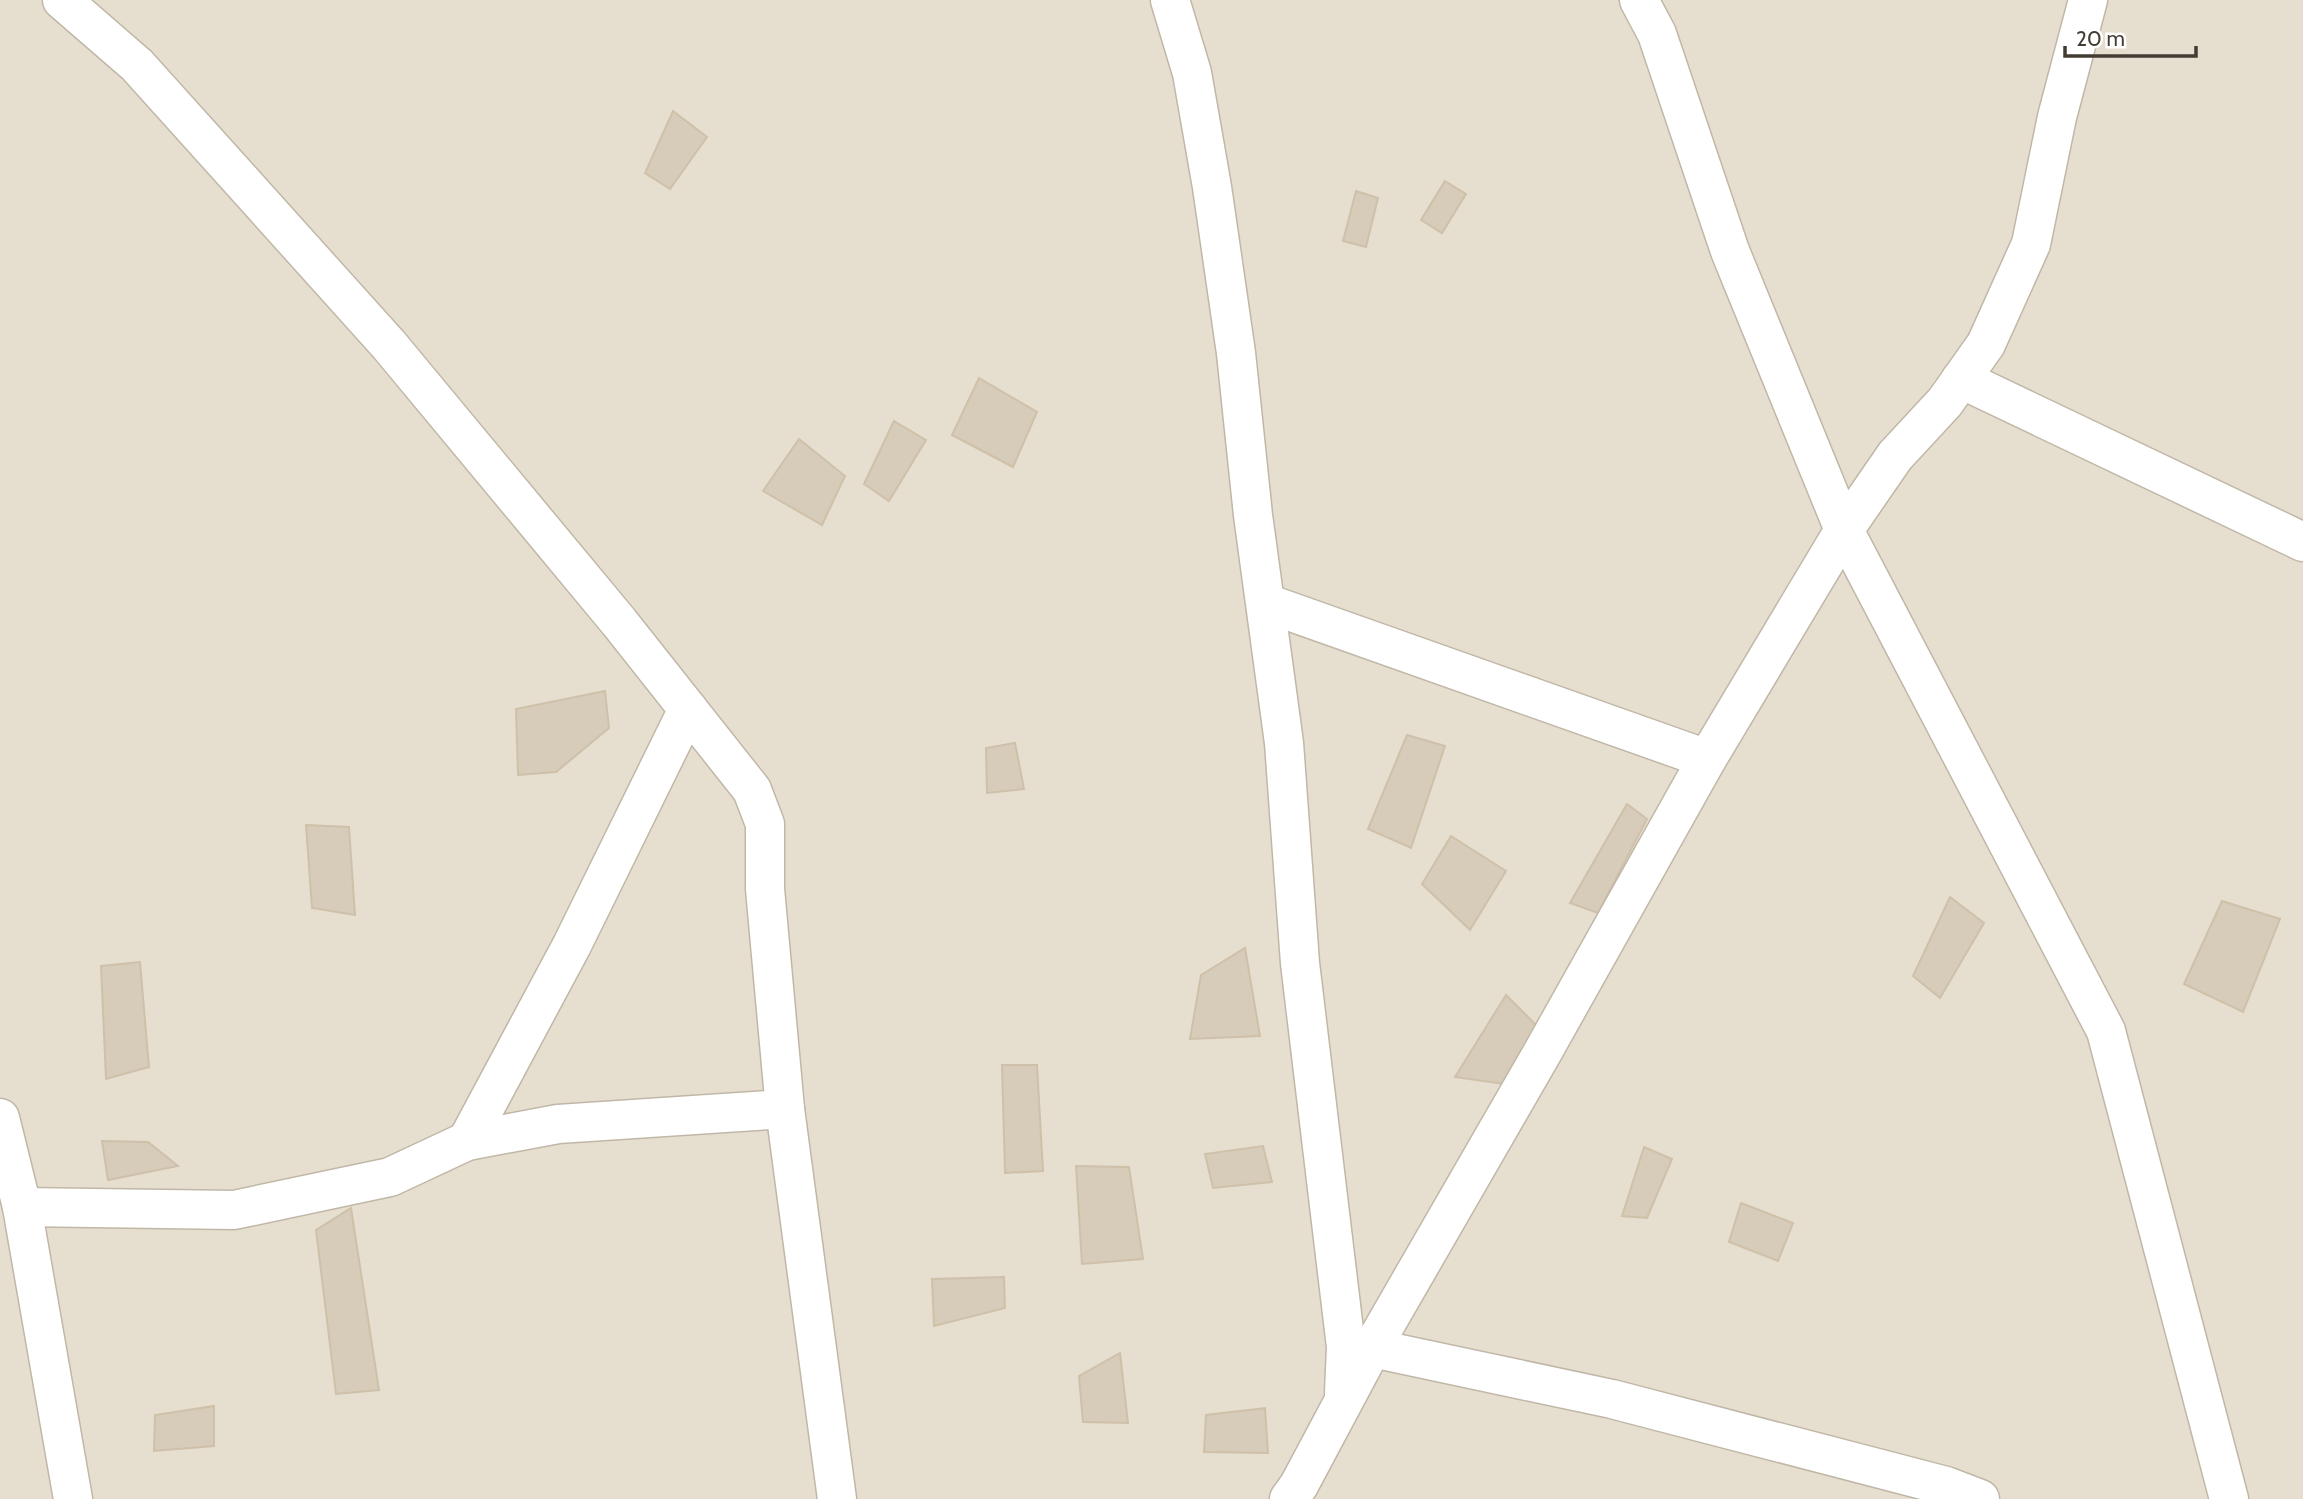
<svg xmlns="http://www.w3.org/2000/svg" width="2303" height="1499" font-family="Cabin,sans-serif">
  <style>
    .residential { fill: #e6dfcf }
    .building { fill: #d7cbb9; stroke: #cfc0a9; stroke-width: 2 }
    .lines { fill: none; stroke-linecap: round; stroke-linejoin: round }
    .minor-casing { stroke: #c0b7a7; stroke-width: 41 }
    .minor { stroke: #fff; stroke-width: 38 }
  </style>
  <rect width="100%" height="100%" fill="#f2ede1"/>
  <rect class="residential" x="0" y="0" width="2303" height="1499"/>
  <g class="building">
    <path d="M673,111L707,137L670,189L645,173Z"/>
    <path d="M1445,181L1466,194L1442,233L1421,220Z"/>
    <path d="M1356,191L1378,198L1366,247L1343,241Z"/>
    <path d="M979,378L1037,412L1013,467L952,435Z"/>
    <path d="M894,421L926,440L889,501L864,484Z"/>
    <path d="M799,439L845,476L822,525L763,491Z"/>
    <path d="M605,691L609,728L556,772L518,775L516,709Z"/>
    <path d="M1407,735L1445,746L1411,848L1368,829Z"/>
    <path d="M1015,743L1024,789L987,793L986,748Z"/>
    <path d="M1627,804L1647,819L1598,913L1570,903Z"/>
    <path d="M306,825L349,827L355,915L312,908Z"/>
    <path d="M1451,836L1506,871L1470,930L1422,884Z"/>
    <path d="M1950,897L1984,923L1940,998L1913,976Z"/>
    <path d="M2222,901L2280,919L2243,1012L2184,984Z"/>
    <path d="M1245,948L1260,1036L1190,1039L1201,975Z"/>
    <path d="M140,962L149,1067L106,1079L101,966Z"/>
    <path d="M1506,995L1550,1039L1504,1084L1455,1077Z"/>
    <path d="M1002,1065H1037L1043,1171L1005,1173Z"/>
    <path d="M102,1141L148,1142L178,1166L108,1180Z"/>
    <path d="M1263,1146L1272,1182L1213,1188L1205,1154Z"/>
    <path d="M1644,1147L1672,1159L1647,1218L1622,1216Z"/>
    <path d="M1076,1166L1129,1167L1143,1259L1082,1264Z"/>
    <path d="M1741,1203L1793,1223L1778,1261L1729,1242Z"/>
    <path d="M351,1208L379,1390L336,1394L316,1230Z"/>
    <path d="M1004,1277L1005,1308L934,1326L932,1279Z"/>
    <path d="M1120,1353L1128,1423L1083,1422L1079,1376Z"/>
    <path d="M214,1406V1446L154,1451L155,1415Z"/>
    <path d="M1265,1408L1268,1453L1204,1452L1206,1415Z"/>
  </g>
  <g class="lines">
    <g class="minor-casing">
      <g id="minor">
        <path d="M62,0L137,65L389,345L619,622L752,790L765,824V889L785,1109L837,1499"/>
        <path d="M1170,0L1192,73L1212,187L1236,353L1253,515L1284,743L1300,963L1346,1347L1344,1392"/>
        <path d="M1639,0L1657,34L1730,251L1844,530L2106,1031L2229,1499"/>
        <path d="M1961,379L2303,542"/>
        <path d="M1266,603L1707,759"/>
        <path d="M0,1118L22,1207L73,1499"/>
        <path d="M467,1141L572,945L688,709"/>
        <path d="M22,1207L234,1210L390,1177L467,1141L558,1124L785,1109"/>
        <path d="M1372,1348L1612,1399L1946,1486L1980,1499"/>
        <path d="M1289,1499L1299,1485L1372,1348L1541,1055L1707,759L1844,530L1895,456L1945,402L1986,344L2031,244L2057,117L2088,0"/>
      </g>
    </g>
    <use href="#minor" class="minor"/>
  </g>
  <path d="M2065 46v10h131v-10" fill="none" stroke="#433c32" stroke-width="3.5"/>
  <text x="2076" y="46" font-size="21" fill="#433c32" stroke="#ffffff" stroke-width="5" paint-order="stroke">20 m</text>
</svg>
